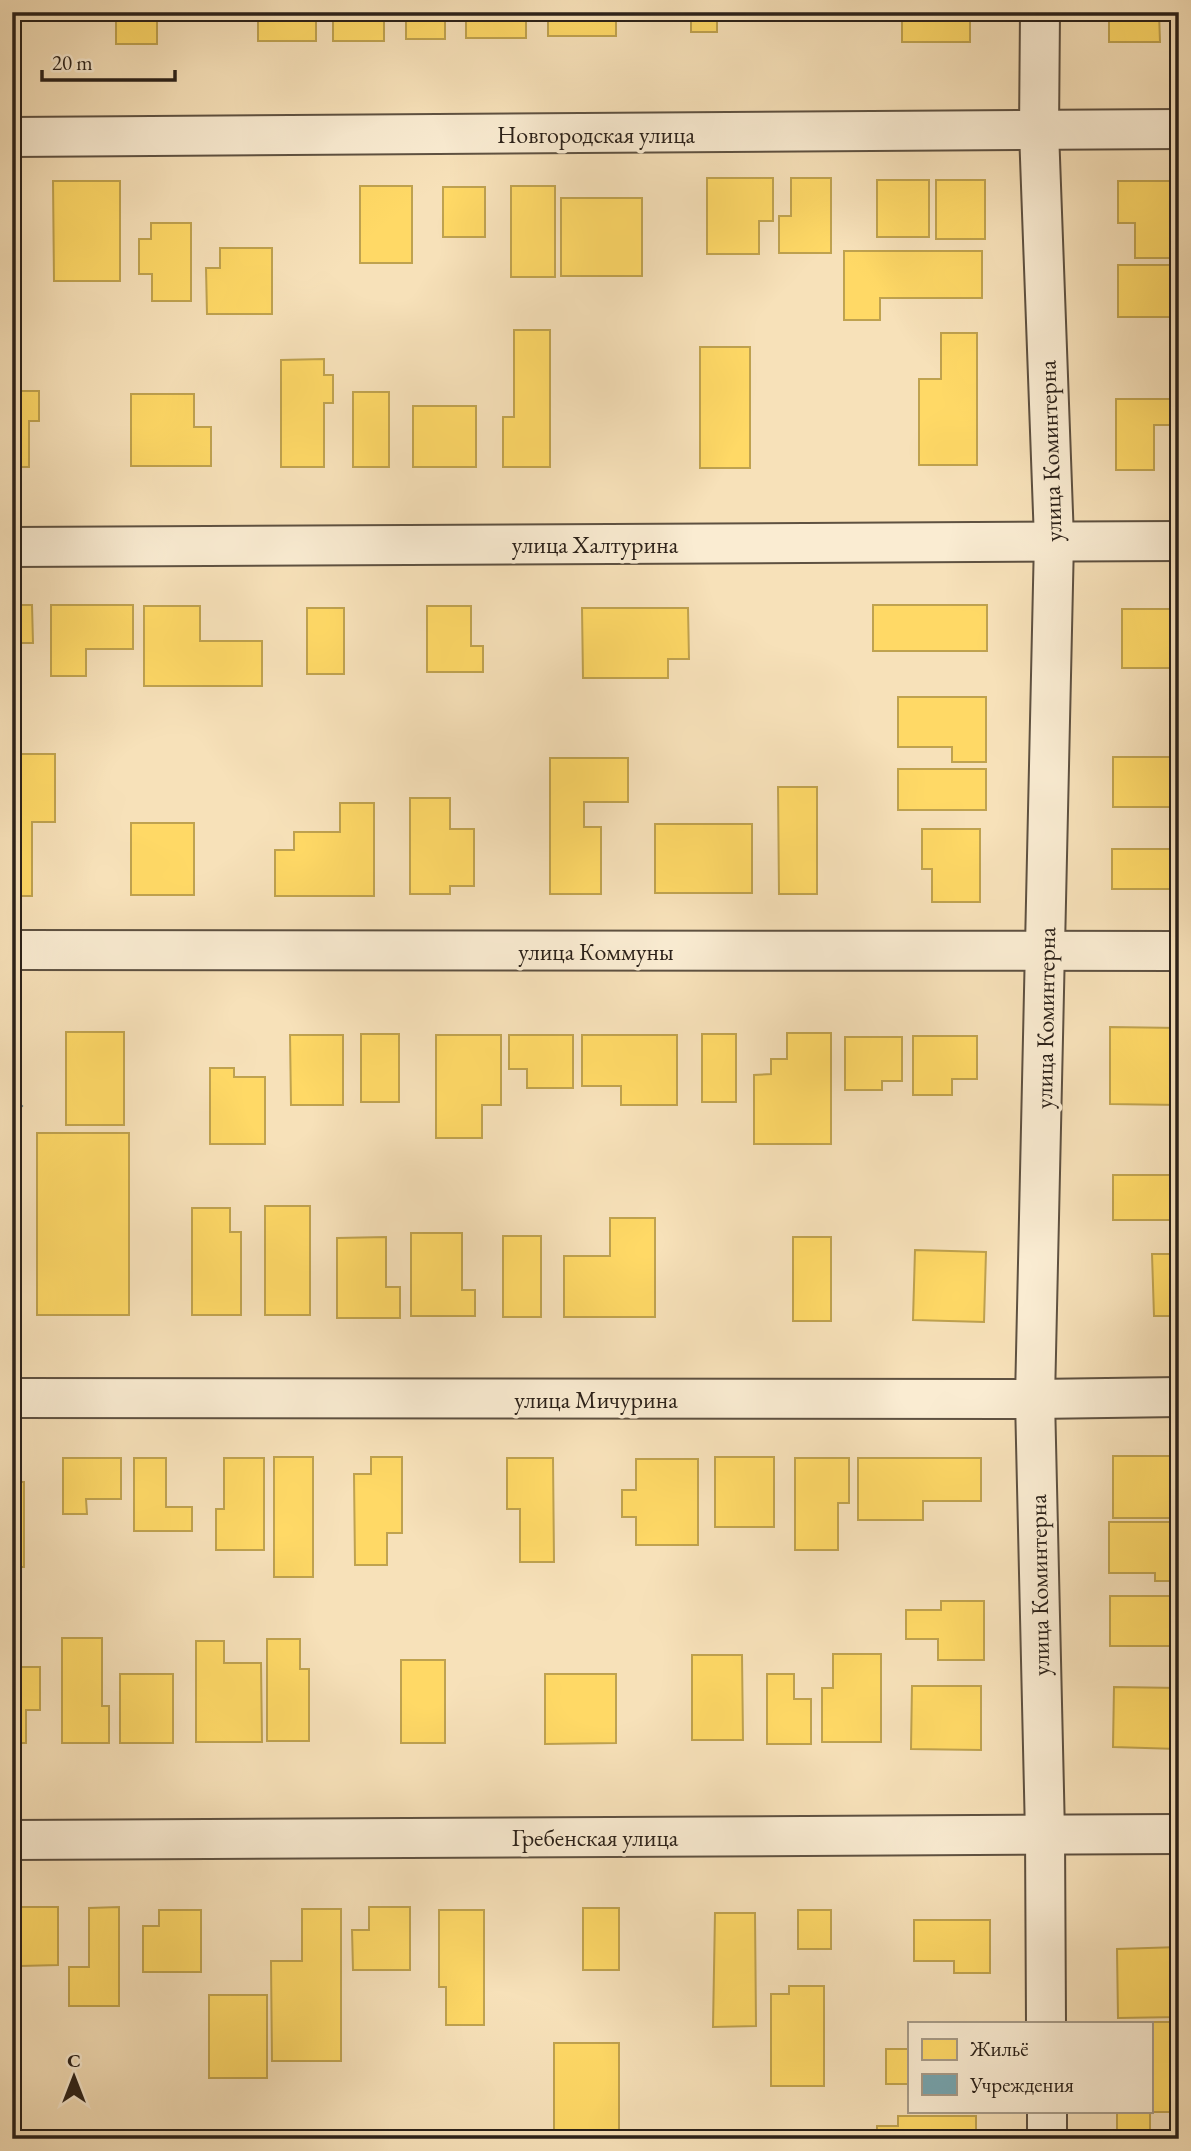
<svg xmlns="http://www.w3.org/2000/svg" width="1191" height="2151" font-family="'EB Garamond',serif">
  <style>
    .homes { fill: #ffd966; stroke: #bfa24f; stroke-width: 2 }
    .public { fill: #76a5af; stroke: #607d82; stroke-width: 2 }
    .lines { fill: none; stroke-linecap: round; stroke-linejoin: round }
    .minor-casing { stroke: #5e5141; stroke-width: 42 }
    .minor { stroke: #faecd2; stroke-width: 38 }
    .labels { text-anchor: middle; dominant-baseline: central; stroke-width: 7; stroke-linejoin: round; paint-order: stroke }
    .street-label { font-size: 24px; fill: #2b2119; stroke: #faecd2 }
  </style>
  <rect width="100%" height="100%" fill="#f7e1b9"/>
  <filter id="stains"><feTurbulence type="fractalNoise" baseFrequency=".00286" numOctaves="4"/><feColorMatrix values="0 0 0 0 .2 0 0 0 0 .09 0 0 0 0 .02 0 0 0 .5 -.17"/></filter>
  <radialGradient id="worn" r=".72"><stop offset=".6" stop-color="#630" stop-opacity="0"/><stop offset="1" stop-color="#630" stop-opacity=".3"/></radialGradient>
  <g class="homes">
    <rect x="12" y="12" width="7" height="32"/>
    <rect x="116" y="12" width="41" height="32"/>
    <rect x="258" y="12" width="58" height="29"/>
    <rect x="333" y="12" width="51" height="29"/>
    <rect x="406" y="12" width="39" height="27"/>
    <rect x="466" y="12" width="60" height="26"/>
    <rect x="548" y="12" width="68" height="24"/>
    <rect x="691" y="12" width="26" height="20"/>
    <rect x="902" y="12" width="68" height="30"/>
    <path d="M1109,12H1159L1160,42H1109Z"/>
    <path d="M707,178H773V221H759V254H707Z"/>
    <path d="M791,178H831V253H779V216H791Z"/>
    <rect x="877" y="180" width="52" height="57"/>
    <rect x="936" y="180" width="49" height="59"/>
    <path d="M53,181H120V281H54Z"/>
    <path d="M1118,181H1171V258H1135V223H1118Z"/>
    <rect x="360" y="186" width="52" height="77"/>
    <rect x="511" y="186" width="44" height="91"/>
    <rect x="443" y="187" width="42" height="50"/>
    <rect x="561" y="198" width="81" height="78"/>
    <path d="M151,223H191V301H152V274H139V239H151Z"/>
    <path d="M220,248H272V314H207L206,268H220Z"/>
    <path d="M844,251H982V298H880V320H844Z"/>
    <rect x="1118" y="265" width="61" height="52"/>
    <path d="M514,330H550V467H503V417H514Z"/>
    <path d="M941,333H977V465H919V379H941Z"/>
    <rect x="700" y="347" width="50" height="121"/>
    <path d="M324,359V375H333V403H324V467H281V360Z"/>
    <path d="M12,391H39V421H29V467H12Z"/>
    <rect x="353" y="392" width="36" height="75"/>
    <path d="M131,394H194V427H211V466H131Z"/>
    <path d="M1116,399H1171V425H1154V470H1116Z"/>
    <rect x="413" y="406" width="63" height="61"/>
    <path d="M12,605H32L33,643H12Z"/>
    <path d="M51,605H133V649H86V676H51Z"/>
    <rect x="873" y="605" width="114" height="46"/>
    <path d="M144,606H200V641H262V686H144Z"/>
    <path d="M427,606H471V646H483V672H427Z"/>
    <rect x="307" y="608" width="37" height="66"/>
    <path d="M582,608H688L689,659H668V678H583Z"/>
    <rect x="1122" y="609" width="57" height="59"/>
    <path d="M898,697H986V762H952V747H898Z"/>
    <path d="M12,754H55V822H32V896H12Z"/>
    <rect x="1113" y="757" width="66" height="50"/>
    <path d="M550,758H628V802H584V827H601V894H550Z"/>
    <rect x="898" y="769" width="88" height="41"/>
    <path d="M778,787H817V894H779Z"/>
    <path d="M410,798H450V829H474V886H450V894H410Z"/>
    <path d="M340,803H374V896H275V850H294V832H340Z"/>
    <rect x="131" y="823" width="63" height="72"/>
    <rect x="655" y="824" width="97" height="69"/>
    <path d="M922,829H980V902H932V869H922Z"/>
    <rect x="1112" y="849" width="67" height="40"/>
    <path d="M1110,1027L1179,1028V1105L1110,1104Z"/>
    <rect x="66" y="1032" width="58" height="93"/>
    <path d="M787,1033H831V1144H754V1075L771,1074V1059H787Z"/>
    <rect x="361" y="1034" width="38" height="68"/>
    <rect x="702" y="1034" width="34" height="68"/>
    <path d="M290,1035H343V1105H291Z"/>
    <path d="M436,1035H501V1105H482V1138H436Z"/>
    <path d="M509,1035H573V1088H527V1069H509Z"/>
    <path d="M582,1035H677V1105H621V1086H582Z"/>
    <path d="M913,1036H977V1079H952V1095H913Z"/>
    <path d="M845,1037H902V1081H882V1090H845Z"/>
    <path d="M210,1068H234V1077H265V1144H210Z"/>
    <rect x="37" y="1133" width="92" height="182"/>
    <rect x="1113" y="1175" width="66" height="45"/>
    <rect x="265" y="1206" width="45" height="109"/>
    <path d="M192,1208H230V1232H241V1315H192Z"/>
    <path d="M610,1218H655V1317H564V1256H610Z"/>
    <path d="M411,1233H462V1290H475V1316H411Z"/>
    <rect x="503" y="1236" width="38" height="81"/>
    <path d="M386,1237V1287H400V1318H337V1238Z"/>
    <rect x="793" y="1237" width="38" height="84"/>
    <path d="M915,1250L986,1252L984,1322L913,1320Z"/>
    <path d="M1152,1254H1179V1316H1154Z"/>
    <rect x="1113" y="1456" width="66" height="62"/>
    <rect x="274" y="1457" width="39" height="120"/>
    <path d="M371,1457H402V1533H387V1565H355L354,1474H371Z"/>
    <rect x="715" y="1457" width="59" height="70"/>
    <path d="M63,1458H121V1499H86L87,1514H63Z"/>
    <path d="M134,1458H166V1507H192V1531H134Z"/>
    <path d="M224,1458H264V1550H216V1509H224Z"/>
    <path d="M507,1458H553L554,1562H520V1509H507Z"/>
    <path d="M795,1458H849V1503H838V1550H795Z"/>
    <path d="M858,1458H981V1501H923V1520H858Z"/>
    <path d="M636,1459H698V1545H636V1517H622V1490H636Z"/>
    <rect x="12" y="1482" width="12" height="85"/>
    <path d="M1109,1522H1179V1581H1155V1573H1109Z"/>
    <rect x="1110" y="1596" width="69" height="50"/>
    <path d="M941,1601H984V1660H938V1639H906V1610H941Z"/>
    <path d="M62,1638H102V1706H109V1743H62Z"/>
    <path d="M267,1639H300V1669H309V1741H267Z"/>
    <path d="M196,1641H224V1663H261L262,1742H196Z"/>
    <path d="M833,1654H881V1742H822V1688H833Z"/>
    <path d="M692,1655H742L743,1740H692Z"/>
    <rect x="401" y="1660" width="44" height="83"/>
    <path d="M12,1667H40V1710H26V1743H12Z"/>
    <rect x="120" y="1674" width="53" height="69"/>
    <path d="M545,1674H616V1743L545,1744Z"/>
    <path d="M767,1674H794V1699H811V1744H767Z"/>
    <path d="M912,1686H981V1750L911,1749Z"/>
    <path d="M1114,1687L1179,1688L1178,1749L1113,1747Z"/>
    <path d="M20,1907H58V1965L21,1966Z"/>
    <path d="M119,1907V2006H69V1967H89V1908Z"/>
    <path d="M369,1907H410V1970H353L352,1930H369Z"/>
    <rect x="583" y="1908" width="36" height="62"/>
    <path d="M302,1909H341V2061H272L271,1961H302Z"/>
    <path d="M159,1910H201V1972H143V1926H159Z"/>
    <path d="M439,1910H484V2025H446V1987H439Z"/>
    <rect x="798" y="1910" width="33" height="39"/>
    <path d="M715,1913H755L756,2026L713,2027Z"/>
    <path d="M914,1920H990V1973H954V1961H914Z"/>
    <path d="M1179,1947V2017L1118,2018L1117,1949Z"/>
    <path d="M789,1986H824V2086H771V1994H789Z"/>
    <rect x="209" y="1995" width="58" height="83"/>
    <path d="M1117,2022H1179V2112H1150V2139H1117V2111H1151V2023Z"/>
    <path d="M554,2043H619V2139H583V2134H554Z"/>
    <rect x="886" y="2049" width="23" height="35"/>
    <path d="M898,2116H976V2139H877V2126H898Z"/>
  </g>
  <path class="public" d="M12,1097L22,1106L12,1116Z"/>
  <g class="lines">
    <g class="minor-casing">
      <g id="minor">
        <path d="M1040,12L1039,131L1054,540L1035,1399L1045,1834L1046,2023"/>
        <path d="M12,137L1179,129"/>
        <path d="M12,547L1179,541"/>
        <path d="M12,950L1179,951"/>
        <path d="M12,1398L1035,1399L1179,1397"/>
        <path d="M12,1840L1179,1834"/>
        <path d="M1047,2111V2139"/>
      </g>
    </g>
    <use href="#minor" class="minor"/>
  </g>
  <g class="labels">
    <g class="street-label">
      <text x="596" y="134">Новгородская улица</text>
      <text transform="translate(1050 451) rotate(-92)">улица Коминтерна</text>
      <text x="595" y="544">улица Халтурина</text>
      <text x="596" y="951">улица Коммуны</text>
      <text transform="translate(1045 1018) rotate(-89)">улица Коминтерна</text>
      <text x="596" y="1399">улица Мичурина</text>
      <text transform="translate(1039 1585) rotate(-91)">улица Коминтерна</text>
      <text x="595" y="1837">Гребенская улица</text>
    </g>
  </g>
  <rect width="1191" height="2151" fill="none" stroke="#f7e1b9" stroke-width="42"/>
  <rect x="14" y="14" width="1163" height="2123" fill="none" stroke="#2b2119" stroke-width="3.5"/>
  <rect x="21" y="21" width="1149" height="2109" fill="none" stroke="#2b2119" stroke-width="2"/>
  <rect x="908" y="2022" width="245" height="91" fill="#faecd2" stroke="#a79b88" stroke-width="2"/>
  <rect x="922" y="2039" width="35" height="21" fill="#ffd966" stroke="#a79b88" stroke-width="2"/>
  <text x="970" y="2056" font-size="21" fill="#2b2119">Жильё</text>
  <rect x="922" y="2074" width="35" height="21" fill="#76a5af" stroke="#a79b88" stroke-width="2"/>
  <text x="970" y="2092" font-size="21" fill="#2b2119">Учреждения</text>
  <g transform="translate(74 2077)" stroke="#faecd2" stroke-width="5" paint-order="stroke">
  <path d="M0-5L12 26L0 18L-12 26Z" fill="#2b2119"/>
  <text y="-10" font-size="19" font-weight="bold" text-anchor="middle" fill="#2b2119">С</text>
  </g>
  <path d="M42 70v10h133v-10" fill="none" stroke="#2b2119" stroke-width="3.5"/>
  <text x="52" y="70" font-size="21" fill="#2b2119" stroke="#faecd2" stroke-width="5" paint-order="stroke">20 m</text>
  <rect width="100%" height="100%" filter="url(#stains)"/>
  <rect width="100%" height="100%" fill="url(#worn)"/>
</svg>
